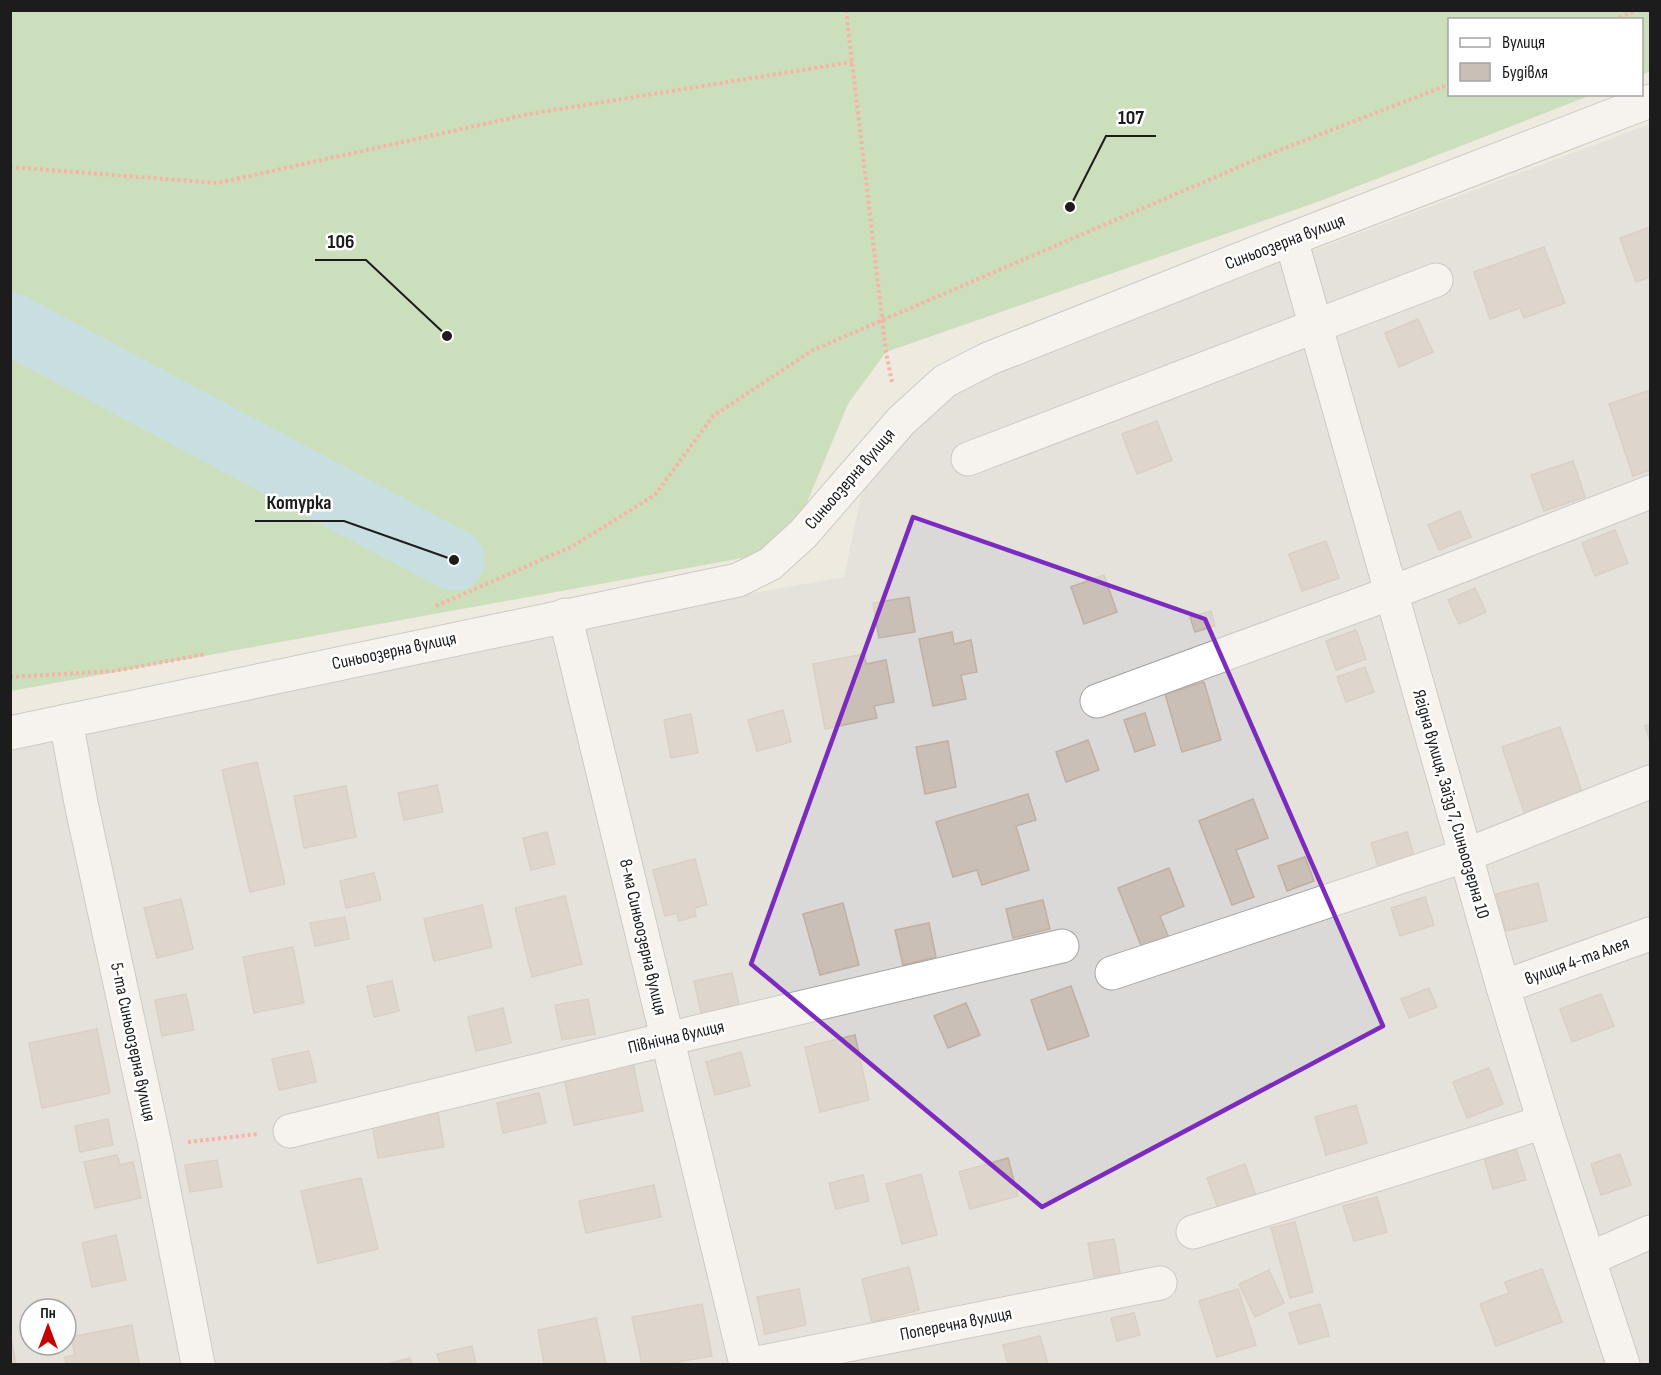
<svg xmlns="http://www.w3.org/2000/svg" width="1661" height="1375" font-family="'Sofia Sans Condensed',sans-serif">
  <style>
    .residential { fill: #dad9d8; fill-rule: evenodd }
    .forest { fill: #a3d291 }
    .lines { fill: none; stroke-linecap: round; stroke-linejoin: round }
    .river { stroke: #9cd1e1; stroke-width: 62 }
    .building { fill: #cabfb6; stroke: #c1afa1; stroke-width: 1.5 }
    .minor-casing { stroke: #a3a3a3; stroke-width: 35 }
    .path { stroke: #ff7260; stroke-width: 4; stroke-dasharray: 3 3; stroke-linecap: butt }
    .minor { stroke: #fff; stroke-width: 33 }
    .marked { fill: none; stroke: #7b2cbf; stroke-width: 4.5; stroke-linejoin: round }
    .labels { text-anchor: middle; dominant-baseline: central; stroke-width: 5; stroke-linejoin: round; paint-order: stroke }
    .street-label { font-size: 18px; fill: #1c1c1c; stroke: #fff }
    .leader { fill: none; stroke: #1c1c1c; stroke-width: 2 }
    .callout-dot { fill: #1c1c1c; stroke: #fff; stroke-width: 2 }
    .callout-label { font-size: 20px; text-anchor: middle; font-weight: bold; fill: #1c1c1c; stroke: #fff; stroke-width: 5; stroke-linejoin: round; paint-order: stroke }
  </style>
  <rect width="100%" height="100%" fill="#eeeae0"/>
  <path class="residential" d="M1650,124V1364H11V724L844,577L869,458L952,386ZM30,1309H66V1345H30Z"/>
  <path class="forest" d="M11,11H1650V71L1642,75V20H1450V94L1591,95L1320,201L886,352L848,404L788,548L732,560L11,691Z"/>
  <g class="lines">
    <path class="river" d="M10,323L454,560"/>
  </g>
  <g class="building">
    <path d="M1650,227V277L1636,282L1620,238Z"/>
    <path d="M1544,247L1565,303L1524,318L1520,308L1490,319L1474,272Z"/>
    <path d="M1418,319L1433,352L1399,367L1385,333Z"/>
    <path d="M1650,390V470L1633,476L1609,404Z"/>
    <path d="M1157,421L1172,460L1137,474L1122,434Z"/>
    <path d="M1573,461L1585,497L1544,511L1531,475Z"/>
    <path d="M1460,511L1471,537L1439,550L1428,525Z"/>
    <path d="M1615,530L1628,563L1595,576L1582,543Z"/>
    <path d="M1326,541L1339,578L1302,591L1289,554Z"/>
    <path d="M1104,575L1117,612L1084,624L1071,587Z"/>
    <path d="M1475,588L1486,612L1459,624L1448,600Z"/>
    <path d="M909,597L915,632L879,638L873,603Z"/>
    <path d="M1211,611L1215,626L1195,632L1190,617Z"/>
    <path d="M1356,630L1366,659L1336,670L1326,641Z"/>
    <path d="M952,632L954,644L971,640L977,672L961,675L966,699L933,706L919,639Z"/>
    <path d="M864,654L866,664L886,660L894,702L874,706L877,718L825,729L813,664Z"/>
    <path d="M1365,667L1374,692L1346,702L1337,677Z"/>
    <path d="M1204,682L1221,740L1182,752L1165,694Z"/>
    <path d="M783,710L791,742L757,751L748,720Z"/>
    <path d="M1145,713L1155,745L1135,752L1124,720Z"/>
    <path d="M691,714L698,753L671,758L664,720Z"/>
    <path d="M1650,724V741L1645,726Z"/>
    <path d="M1560,727L1582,792L1524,812L1502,747Z"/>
    <path d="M1088,740L1099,770L1066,782L1056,752Z"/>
    <path d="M948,741L956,787L925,794L916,747Z"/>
    <path d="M257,762L285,884L250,892L222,770Z"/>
    <path d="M437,785L443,812L404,820L398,793Z"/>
    <path d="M346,786L356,837L304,848L294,796Z"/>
    <path d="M1028,794L1036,820L1016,826L1029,870L982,885L977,870L953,877L936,822Z"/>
    <path d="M1253,799L1268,838L1236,850L1254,897L1232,905L1199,821Z"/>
    <path d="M547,832L555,864L531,870L523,838Z"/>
    <path d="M1407,832L1415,859L1379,870L1371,843Z"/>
    <path d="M1305,857L1314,881L1287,891L1278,866Z"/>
    <path d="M695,859L707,905L694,908L696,916L679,921L677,913L665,916L653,870Z"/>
    <path d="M1169,868L1184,906L1160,916L1169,938L1142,948L1118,888Z"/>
    <path d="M374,873L381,900L346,908L340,881Z"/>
    <path d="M1538,883L1547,921L1506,931L1496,894Z"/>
    <path d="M565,896L582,964L532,977L515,908Z"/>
    <path d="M1425,897L1434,925L1400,936L1391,908Z"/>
    <path d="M181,899L193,949L157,958L144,908Z"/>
    <path d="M1043,900L1050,929L1013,938L1006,909Z"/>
    <path d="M843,903L859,965L820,975L803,914Z"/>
    <path d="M482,905L492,947L434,961L424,919Z"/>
    <path d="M345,917L349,939L315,946L310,923Z"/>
    <path d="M929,923L936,957L903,965L895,930Z"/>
    <path d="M293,947L304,1003L254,1013L243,957Z"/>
    <path d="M732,973L739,1005L701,1013L694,981Z"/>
    <path d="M392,981L399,1011L374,1017L367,986Z"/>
    <path d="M1071,986L1089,1036L1048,1050L1031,1000Z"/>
    <path d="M1429,988L1437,1007L1409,1018L1401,999Z"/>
    <path d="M186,994L194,1030L162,1036L155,1000Z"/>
    <path d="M1601,994L1614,1026L1572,1042L1560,1009Z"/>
    <path d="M588,999L595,1034L562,1040L555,1005Z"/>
    <path d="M966,1003L980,1035L948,1048L934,1016Z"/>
    <path d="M503,1008L511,1043L476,1051L468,1017Z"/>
    <path d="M97,1029L110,1093L42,1108L29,1043Z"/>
    <path d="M855,1035L869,1100L820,1112L805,1047Z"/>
    <path d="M309,1051L316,1082L279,1090L272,1059Z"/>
    <path d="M741,1052L750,1086L715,1095L706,1062Z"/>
    <path d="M633,1064L643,1111L574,1125L564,1078Z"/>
    <path d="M1489,1068L1503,1104L1467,1118L1453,1082Z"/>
    <path d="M539,1093L546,1123L503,1133L497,1103Z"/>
    <path d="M1356,1105L1367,1143L1326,1155L1315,1117Z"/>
    <path d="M437,1108L444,1147L378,1158L371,1119Z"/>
    <path d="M108,1119L113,1145L80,1152L75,1126Z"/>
    <path d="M1516,1149L1526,1180L1493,1189L1484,1158Z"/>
    <path d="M1620,1154L1631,1185L1601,1195L1591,1164Z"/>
    <path d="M117,1155L120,1165L133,1162L141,1198L95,1208L84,1162Z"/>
    <path d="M1008,1158L1018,1196L970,1209L959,1172Z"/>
    <path d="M217,1160L222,1187L190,1192L185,1165Z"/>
    <path d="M1245,1164L1257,1199L1220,1213L1207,1178Z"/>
    <path d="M921,1174L937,1235L902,1244L886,1184Z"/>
    <path d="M863,1175L869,1201L836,1209L829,1183Z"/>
    <path d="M361,1178L378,1249L318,1263L301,1191Z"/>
    <path d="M654,1185L661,1217L586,1233L579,1201Z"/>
    <path d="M1377,1197L1387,1232L1354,1241L1343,1206Z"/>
    <path d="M1295,1222L1313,1292L1290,1298L1271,1228Z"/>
    <path d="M116,1235L126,1280L92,1287L82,1243Z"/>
    <path d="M1114,1239L1120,1273L1094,1277L1088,1243Z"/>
    <path d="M909,1267L919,1310L872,1322L862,1279Z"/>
    <path d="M1542,1269L1562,1322L1496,1346L1480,1304L1509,1293L1505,1282Z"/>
    <path d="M1269,1270L1284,1303L1255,1317L1239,1284Z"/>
    <path d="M799,1289L806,1325L765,1334L757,1297Z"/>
    <path d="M1238,1289L1256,1345L1217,1357L1199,1301Z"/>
    <path d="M702,1304L712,1356L666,1364H642L632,1317Z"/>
    <path d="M1320,1304L1329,1336L1299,1344L1289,1313Z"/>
    <path d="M1134,1313L1140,1335L1117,1341L1111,1318Z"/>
    <path d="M596,1318L606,1364H544L538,1330Z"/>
    <path d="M132,1325L139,1364H66L65,1357L75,1355L71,1337Z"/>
    <path d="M10,1333L16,1364H10Z"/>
    <path d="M1040,1336L1048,1364H1008L1003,1345Z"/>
    <path d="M472,1346L476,1364H440L437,1354Z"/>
    <path d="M410,1358L412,1364H387Z"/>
  </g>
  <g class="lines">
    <g class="minor-casing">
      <g id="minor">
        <path d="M1291,239L1503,987L1544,1122L1623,1364"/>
        <path d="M968,459L1436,280"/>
        <path d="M565,615L746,1364"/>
        <path d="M1097,701L1391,593L1650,492"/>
        <path d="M66,721L81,803L155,1145L198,1364"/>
        <path d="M10,733L738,580L770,564L803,534L901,421L945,381L988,359L1291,239L1650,101"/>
        <path d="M1112,973L1466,855L1650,782"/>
        <path d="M1503,987L1650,934"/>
        <path d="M290,1131L667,1039L1062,946"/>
        <path d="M1193,1232L1544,1122"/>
        <path d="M1589,1259L1650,1232"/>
        <path d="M752,1364L1160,1283"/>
      </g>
    </g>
    <g class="path">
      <path d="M846,10L886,352L892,382"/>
      <path d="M1614,20L1637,10"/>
      <path d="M10,167L218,183L529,114L852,62"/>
      <path d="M436,606L573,546L655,495L713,416L813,350L1262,157L1450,84"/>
      <path d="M10,677L114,671L206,654"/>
      <path d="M188,1142L258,1134"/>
    </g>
    <use href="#minor" class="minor"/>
  </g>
  <path d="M0 0H1661V1375H0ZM913,517L1205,619L1383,1026L1042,1207L751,964Z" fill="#eeeae0" fill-opacity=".55" fill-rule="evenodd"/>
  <path class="marked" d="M913,517L1205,619L1383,1026L1042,1207L751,964Z"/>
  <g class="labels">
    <g class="street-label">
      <text transform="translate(1285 242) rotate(-21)">Синьоозерна вулиця</text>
      <text transform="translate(850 479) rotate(-49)">Синьоозерна вулиця</text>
      <text transform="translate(394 651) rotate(-12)">Синьоозерна вулиця</text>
      <text transform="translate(1451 804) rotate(74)">Ягідна вулиця, Заїзд 7, Синьоозерна 10</text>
      <text transform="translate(643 937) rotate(77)">8-ма Синьоозерна вулиця</text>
      <text transform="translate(1577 961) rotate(-20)">вулиця 4-та Алея</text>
      <text transform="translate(676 1037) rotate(-13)">Північна вулиця</text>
      <text transform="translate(133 1042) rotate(78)">5-та Синьоозерна вулиця</text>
      <text transform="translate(956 1324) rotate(-11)">Поперечна вулиця</text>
    </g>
  </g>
  <path class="leader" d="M1070 207L1106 136H1156M447 336L366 260H315M454 560L344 521H255"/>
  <g class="callout-dot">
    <circle cx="1070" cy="207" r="6"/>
    <circle cx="447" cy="336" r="6"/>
    <circle cx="454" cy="560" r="6"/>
  </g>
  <g class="callout-label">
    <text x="1131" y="124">107</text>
    <text x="341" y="248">106</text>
    <text x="299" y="509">Котурка</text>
  </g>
  <rect width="1661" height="1375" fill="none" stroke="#1c1c1c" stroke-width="24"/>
  <rect x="1448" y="18" width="195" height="78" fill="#ffffff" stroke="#a4a4a4" stroke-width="1.5"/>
  <rect x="1460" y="38" width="30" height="9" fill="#ffffff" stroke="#a4a4a4" stroke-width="1.5"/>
  <text x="1502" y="48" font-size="18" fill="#1c1c1c">Вулиця</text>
  <rect x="1460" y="63" width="30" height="18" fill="#cabfb6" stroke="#a4a4a4" stroke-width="1.5"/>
  <text x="1502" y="78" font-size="18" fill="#1c1c1c">Будівля</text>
  <g transform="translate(48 1327)"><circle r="28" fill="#ffffff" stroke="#a4a4a4" stroke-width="1.5"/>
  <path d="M0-4.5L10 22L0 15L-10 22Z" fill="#c70100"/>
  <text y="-9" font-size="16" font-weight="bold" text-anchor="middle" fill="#1c1c1c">Пн</text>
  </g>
</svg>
